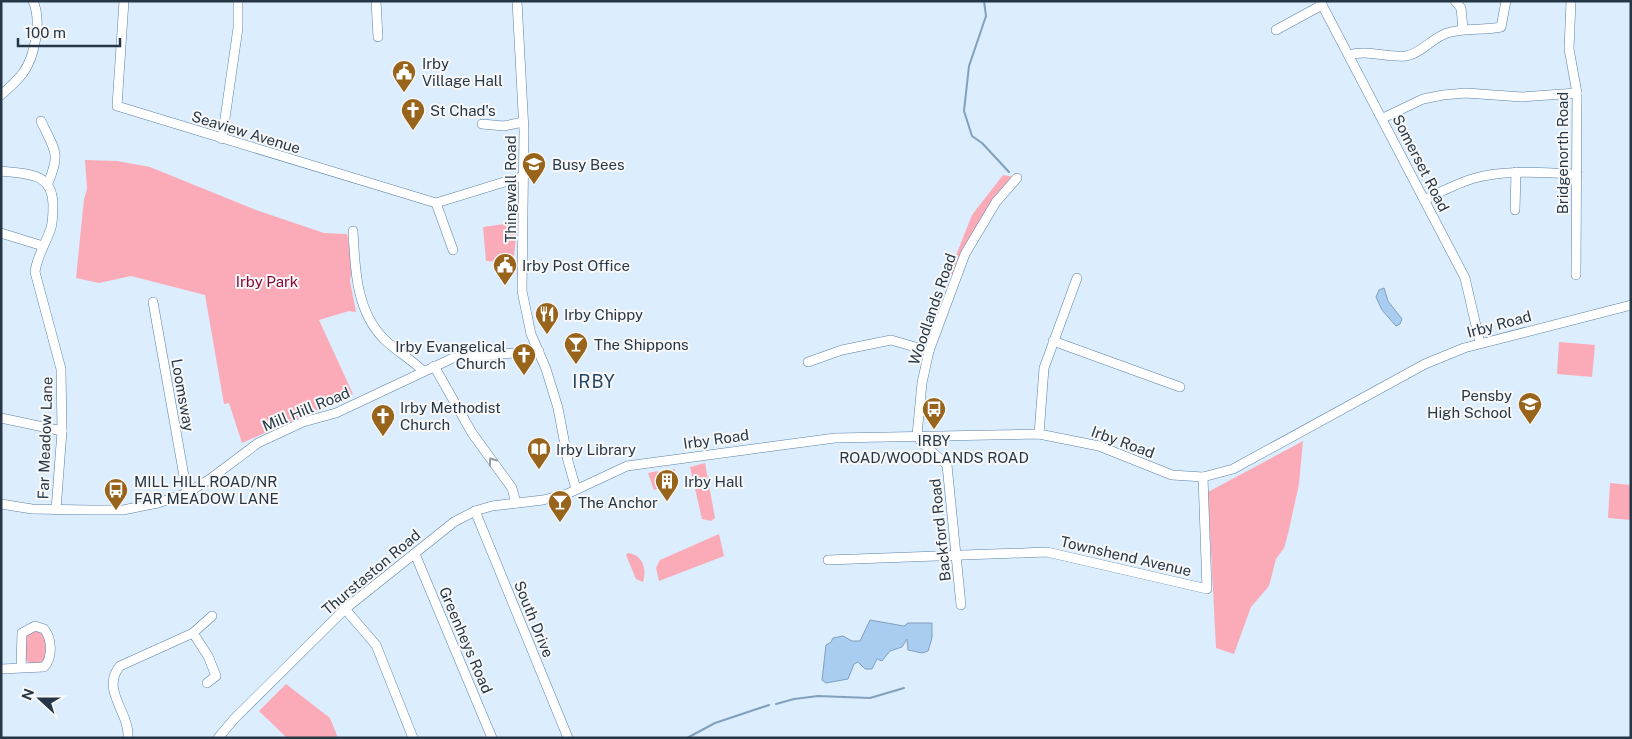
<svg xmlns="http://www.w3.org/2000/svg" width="1632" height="739" font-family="'Public Sans',sans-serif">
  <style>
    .green { fill: #fbabb8 }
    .water { fill: #a8cdf1; stroke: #81a0be }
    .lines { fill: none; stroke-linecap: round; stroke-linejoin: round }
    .stream { stroke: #81a0be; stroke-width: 2 }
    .minor-casing { stroke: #5b81a7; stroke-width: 10 }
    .minor { stroke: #fff; stroke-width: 9 }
    .oneway { stroke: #929aa2 }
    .labels { text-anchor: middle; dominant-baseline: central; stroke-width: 4; stroke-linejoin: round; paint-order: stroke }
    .poi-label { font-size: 15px; fill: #253646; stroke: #f8f8f8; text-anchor: start }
    .street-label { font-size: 15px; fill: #253646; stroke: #f8f8f8 }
    .park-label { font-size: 15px; fill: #840936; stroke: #f8f8f8 }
    .quarter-label { font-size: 18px; letter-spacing: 1px; fill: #204466; stroke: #f8f8f8 }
  </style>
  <rect width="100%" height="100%" fill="#dcedfd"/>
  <g class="green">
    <path d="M85,160L117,161L150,167L256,210L324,233L347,234L353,267L350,281L356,312L349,311L319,320L353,394L242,443L229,403L224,404L205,295L131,276L99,283L76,278L84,199L87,189Z"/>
    <path d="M1003,175L1015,177L992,200L954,275L949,273L972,215Z"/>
    <path d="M518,222L514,255L511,262L486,261L483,227Z"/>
    <path d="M1559,342L1595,345L1592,377L1557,374Z"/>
    <path d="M1303,441L1299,484L1288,534L1284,548L1276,559L1269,586L1251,607L1234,654L1216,648L1208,492Z"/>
    <path d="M705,463L715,518L711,521L702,519L690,467Z"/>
    <path d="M675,469L672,488H666L664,471Z"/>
    <path d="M658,471L659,488L654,490L648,473Z"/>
    <path d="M1610,483L1631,485V520L1608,518Z"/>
    <path d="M719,534L724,556L659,581L656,568L660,560Z"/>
    <path d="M628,553C643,555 647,569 643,582L636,579L626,555Z"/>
    <path d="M38,629L46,637V657C41,666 26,667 24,655C24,648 26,640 26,633Z"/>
    <path d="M286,684L330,718L338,738H287L259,711Z"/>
  </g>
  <g class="water">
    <path d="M1384,288L1388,301L1402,319L1400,324L1396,326L1382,310L1376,297L1379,290Z"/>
    <path d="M870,620L904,626L908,623H932V638L928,651L922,653L908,650L907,639L902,647L890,651L882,661L877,659L872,669H865L858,662L854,664L848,679L826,683L822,680L826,645L831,642L833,638L843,636L852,641H860Z"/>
  </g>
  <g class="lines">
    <g class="stream">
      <path d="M984,1L986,16L969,66L964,111L972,136L982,143L1009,172"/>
      <path d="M776,704L794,699L818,696L870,698L904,688"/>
      <path d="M687,738L715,723L769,705"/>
    </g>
    <g class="minor-casing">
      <g id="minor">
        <path d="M124,1L117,106L436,203L524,176"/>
        <path d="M376,1L378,37"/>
        <path d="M517,1L524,131L522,291L531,334L546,369L558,408L568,461L576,489"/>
        <path d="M1320,1L1465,278L1480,343"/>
        <path d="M1455,1L1461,8L1463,29"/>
        <path d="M1571,1L1569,49L1577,93L1576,275"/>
        <path d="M1276,30L1322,5"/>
        <path d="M1349,55C1367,49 1386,58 1406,56C1422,53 1432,38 1447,33C1465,27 1483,31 1501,27L1506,1"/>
        <path d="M1,95C9,88 17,81 23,73C35,56 42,21 33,1"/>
        <path d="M1383,118L1423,99L1443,95L1466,93L1522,97L1577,93"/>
        <path d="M41,121C55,151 61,153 48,183"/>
        <path d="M482,124L504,126L523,122"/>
        <path d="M222,139L238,28V1"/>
        <path d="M1,171C27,174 52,172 53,204C53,211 53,221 51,228C46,243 37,256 35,272L61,369L62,431L56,510"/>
        <path d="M1424,200C1441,192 1457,183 1475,178C1507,169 1543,173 1577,174"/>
        <path d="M436,203L453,250"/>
        <path d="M1515,210L1516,172"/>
        <path d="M353,231C355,269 356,311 384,339C396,351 411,359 423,371"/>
        <path d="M1,233L43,246"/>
        <path d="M153,302L187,493"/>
        <path d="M1053,341L1180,387"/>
        <path d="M808,362L842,350L891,340L929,351"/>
        <path d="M434,366L472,433L512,488L516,503"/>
        <path d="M1,418L62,431"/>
        <path d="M1039,434L1044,368L1077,278"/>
        <path d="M1,504L32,509L90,510H123L158,503L187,493L210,479L258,443L303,422L336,413L453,358L539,351"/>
        <path d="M475,511L568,738"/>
        <path d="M415,554L492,738"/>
        <path d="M828,560L1047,552L1207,589L1203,477"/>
        <path d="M961,605L947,465L922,443L917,435L922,383L929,351L965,254L996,202L1017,178"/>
        <path d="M345,609L376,645L413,738"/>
        <path d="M193,633L208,656L216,676L207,683"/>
        <path d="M1,669L44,667C53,658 52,638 44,629L35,626L22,633L21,668"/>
        <path d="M128,738C130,712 100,690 120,666L193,633L212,616"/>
        <path d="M218,738L235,718L345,609L454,522L475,511L492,506L543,500L567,494L627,466L835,438L1039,434L1099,446L1172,475L1203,477L1233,469L1425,364L1464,348L1631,305"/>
      </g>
    </g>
    <use href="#minor" class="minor"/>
  </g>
  <defs><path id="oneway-chevron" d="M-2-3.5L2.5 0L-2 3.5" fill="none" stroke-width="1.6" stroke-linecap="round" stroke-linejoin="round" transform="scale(1.25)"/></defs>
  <use class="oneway" href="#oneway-chevron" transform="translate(492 461) rotate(-126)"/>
  <defs>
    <g id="civic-pin" transform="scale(1.25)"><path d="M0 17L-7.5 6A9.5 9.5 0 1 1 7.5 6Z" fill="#98631a" stroke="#f8f8f8"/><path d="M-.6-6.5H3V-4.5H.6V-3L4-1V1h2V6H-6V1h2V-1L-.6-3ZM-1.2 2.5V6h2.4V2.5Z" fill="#fff"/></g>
    <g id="church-pin" transform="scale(1.25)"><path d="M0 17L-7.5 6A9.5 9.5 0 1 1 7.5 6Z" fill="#98631a" stroke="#f8f8f8"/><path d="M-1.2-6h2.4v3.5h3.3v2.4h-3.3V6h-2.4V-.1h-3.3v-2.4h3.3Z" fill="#fff"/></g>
    <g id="school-pin" transform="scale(1.25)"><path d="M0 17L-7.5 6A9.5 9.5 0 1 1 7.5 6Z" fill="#98631a" stroke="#f8f8f8"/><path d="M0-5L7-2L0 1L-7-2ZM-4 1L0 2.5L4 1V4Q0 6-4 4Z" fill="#fff"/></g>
    <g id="restaurant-pin" transform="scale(1.25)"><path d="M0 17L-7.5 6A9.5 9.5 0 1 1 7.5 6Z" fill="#98631a" stroke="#f8f8f8"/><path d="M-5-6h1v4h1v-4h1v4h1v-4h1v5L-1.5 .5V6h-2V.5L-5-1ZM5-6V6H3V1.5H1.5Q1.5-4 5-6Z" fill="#fff"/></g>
    <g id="bar-pin" transform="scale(1.25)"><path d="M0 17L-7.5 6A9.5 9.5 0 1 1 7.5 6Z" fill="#98631a" stroke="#f8f8f8"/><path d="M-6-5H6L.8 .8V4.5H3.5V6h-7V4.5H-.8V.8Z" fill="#fff"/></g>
    <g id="bus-pin" transform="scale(1.25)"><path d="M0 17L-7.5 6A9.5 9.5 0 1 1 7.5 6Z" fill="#98631a" stroke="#f8f8f8"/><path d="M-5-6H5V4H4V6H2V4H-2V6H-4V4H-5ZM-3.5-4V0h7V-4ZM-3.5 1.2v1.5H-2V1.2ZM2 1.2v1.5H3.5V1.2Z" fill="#fff"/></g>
    <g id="library-pin" transform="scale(1.25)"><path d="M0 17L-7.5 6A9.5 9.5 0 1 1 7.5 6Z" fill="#98631a" stroke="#f8f8f8"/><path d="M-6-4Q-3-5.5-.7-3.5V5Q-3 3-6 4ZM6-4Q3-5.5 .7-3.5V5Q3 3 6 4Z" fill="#fff"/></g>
    <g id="building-pin" transform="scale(1.25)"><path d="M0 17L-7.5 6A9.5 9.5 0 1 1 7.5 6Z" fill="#98631a" stroke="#f8f8f8"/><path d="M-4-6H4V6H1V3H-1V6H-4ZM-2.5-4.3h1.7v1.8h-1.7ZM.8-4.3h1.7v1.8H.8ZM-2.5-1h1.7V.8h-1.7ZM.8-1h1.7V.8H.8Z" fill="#fff"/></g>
  </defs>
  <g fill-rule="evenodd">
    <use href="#civic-pin" x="404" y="72"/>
    <use href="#church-pin" x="413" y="110"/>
    <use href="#school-pin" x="534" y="164"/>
    <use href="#civic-pin" x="505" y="265"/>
    <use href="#restaurant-pin" x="547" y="314"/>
    <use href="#bar-pin" x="576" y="344"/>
    <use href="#church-pin" x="524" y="355"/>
    <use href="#school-pin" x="1530" y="404"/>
    <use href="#bus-pin" x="934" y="409"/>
    <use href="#church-pin" x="383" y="416"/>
    <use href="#library-pin" x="539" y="449"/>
    <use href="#building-pin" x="667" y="481"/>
    <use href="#bus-pin" x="116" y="490"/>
    <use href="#bar-pin" x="560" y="502"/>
  </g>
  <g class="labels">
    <g class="poi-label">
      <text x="422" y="63">Irby<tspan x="422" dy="17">Village Hall</tspan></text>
      <text x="430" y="110">St Chad's</text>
      <text x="552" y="164">Busy Bees</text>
      <text x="522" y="265">Irby Post Office</text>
      <text x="564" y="314">Irby Chippy</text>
      <text x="594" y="344">The Shippons</text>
      <text x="506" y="346" text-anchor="end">Irby Evangelical<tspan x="506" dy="17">Church</tspan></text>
      <text x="1512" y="395" text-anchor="end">Pensby<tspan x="1512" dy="17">High School</tspan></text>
      <text x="400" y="407">Irby Methodist<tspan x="400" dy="17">Church</tspan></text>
      <text x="934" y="440" text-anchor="middle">IRBY<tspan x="934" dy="17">ROAD/WOODLANDS ROAD</tspan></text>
      <text x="556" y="449">Irby Library</text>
      <text x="134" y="481">MILL HILL ROAD/NR<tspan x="134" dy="17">FAR MEADOW LANE</tspan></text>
      <text x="684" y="481">Irby Hall</text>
      <text x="578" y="502">The Anchor</text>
    </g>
    <g class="street-label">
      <text transform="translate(246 132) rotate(17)">Seaview Avenue</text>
      <text transform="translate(1562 153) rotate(-90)">Bridgenorth Road</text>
      <text transform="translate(1421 163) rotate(63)">Somerset Road</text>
      <text transform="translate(510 189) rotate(-90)">Thingwall Road</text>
      <text transform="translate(932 309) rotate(-71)">Woodlands Road</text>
      <text transform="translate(1499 324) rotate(-15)">Irby Road</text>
      <text transform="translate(183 395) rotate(80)">Loomsway</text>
      <text transform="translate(306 409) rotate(-22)">Mill Hill Road</text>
      <text transform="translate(45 438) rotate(-88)">Far Meadow Lane</text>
      <text transform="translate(716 439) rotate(-8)">Irby Road</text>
      <text transform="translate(1123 442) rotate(20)">Irby Road</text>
      <text transform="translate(940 530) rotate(-96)">Backford Road</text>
      <text transform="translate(1126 556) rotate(13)">Townshend Avenue</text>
      <text transform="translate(371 572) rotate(-40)">Thurstaston Road</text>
      <text transform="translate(534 619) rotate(68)">South Drive</text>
      <text transform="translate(466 640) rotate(67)">Greenheys Road</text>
    </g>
    <g class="park-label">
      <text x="267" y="281">Irby Park</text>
    </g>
    <g class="quarter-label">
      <text x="594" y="381">IRBY</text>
    </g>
  </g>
  <rect width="1632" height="739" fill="none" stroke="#253646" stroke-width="5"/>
  <g transform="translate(40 699) rotate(291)" stroke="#f8f8f8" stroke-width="4" paint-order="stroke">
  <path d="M0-4L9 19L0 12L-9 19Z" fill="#253646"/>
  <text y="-8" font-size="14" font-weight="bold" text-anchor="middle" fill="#253646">N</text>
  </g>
  <path d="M18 38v8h102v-8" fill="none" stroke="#253646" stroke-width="2.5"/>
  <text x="25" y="38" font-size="15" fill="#253646" stroke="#f8f8f8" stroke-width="4" paint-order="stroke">100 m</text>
</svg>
